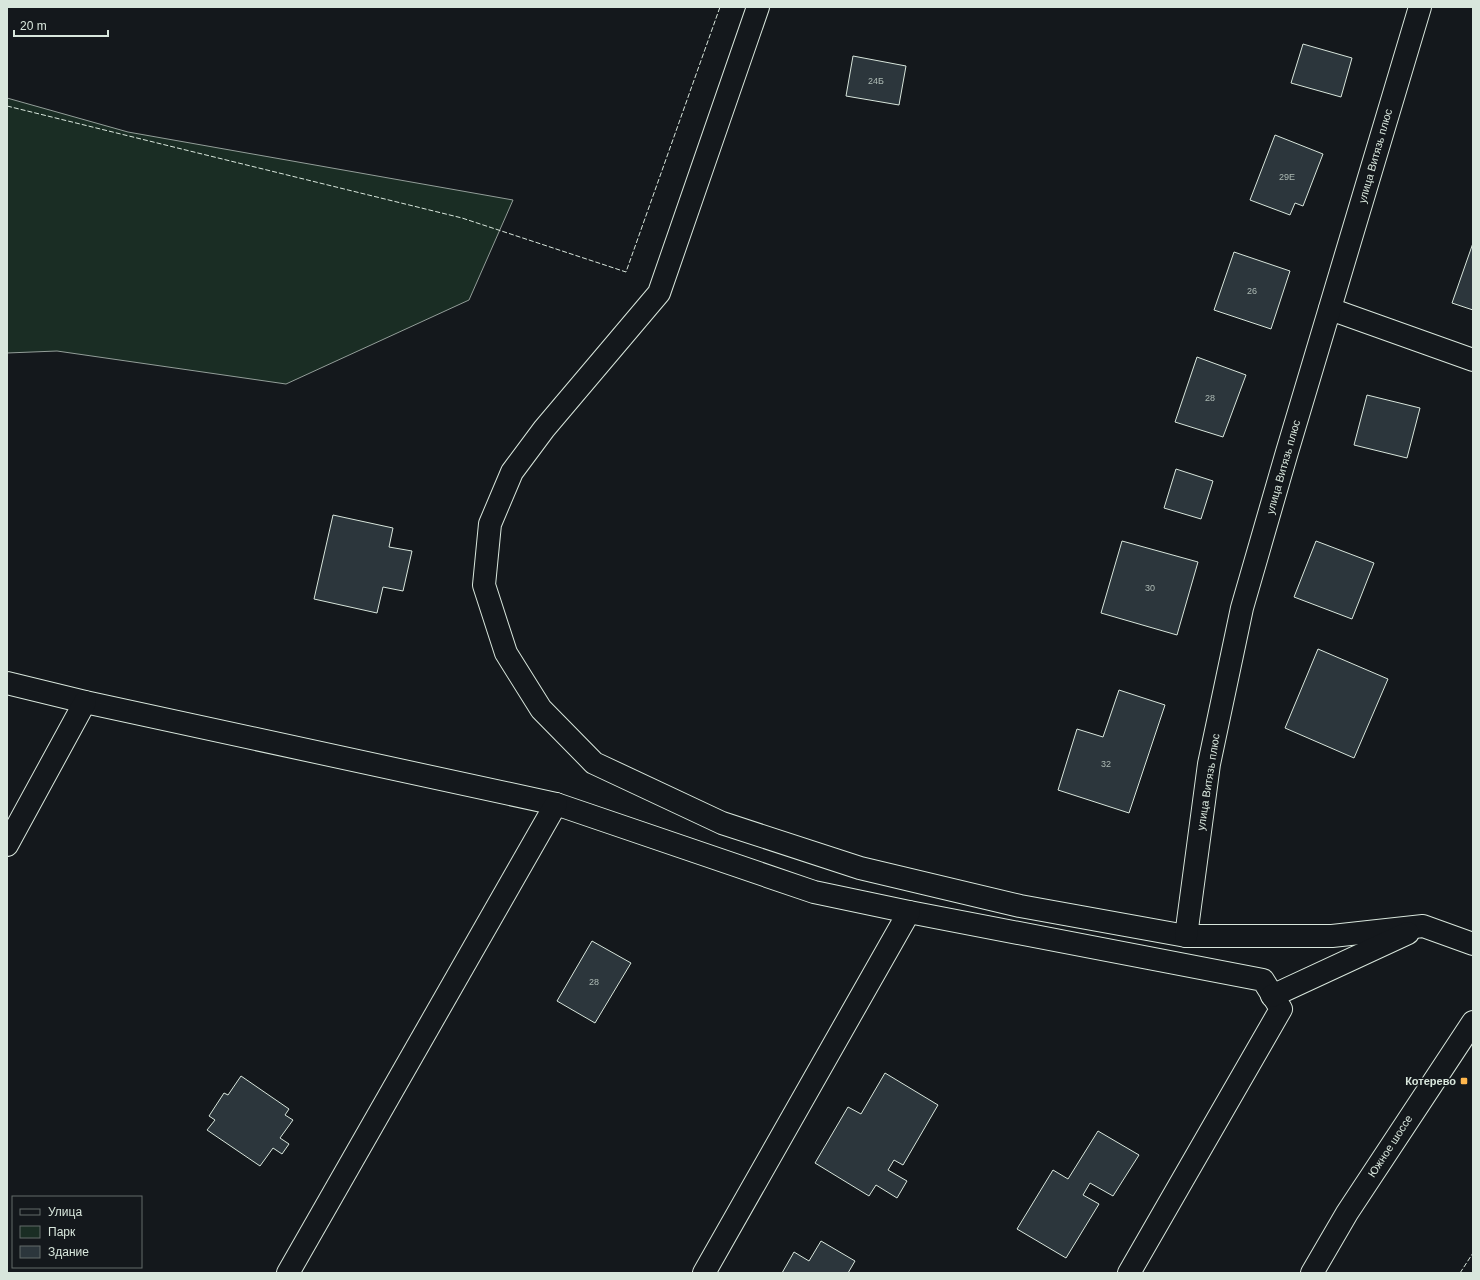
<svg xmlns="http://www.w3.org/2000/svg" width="1480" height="1280" font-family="Arial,sans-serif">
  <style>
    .green { fill: #1a2d24; stroke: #939e99 }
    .building { fill: #2c363c; stroke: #d8e6dc }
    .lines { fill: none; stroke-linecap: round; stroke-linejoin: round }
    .minor-casing { stroke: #d8e6dc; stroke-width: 24 }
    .major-casing { stroke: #d8e6dc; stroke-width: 24 }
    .minor { stroke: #14181c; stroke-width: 22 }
    .major { stroke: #14181c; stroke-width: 22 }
    .fence { stroke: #d8e6dc; stroke-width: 1; stroke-dasharray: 5 2; stroke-linecap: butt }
    .poi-dot { fill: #ffb74d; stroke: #14181c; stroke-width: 1.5 }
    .labels { text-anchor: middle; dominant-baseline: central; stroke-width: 3; stroke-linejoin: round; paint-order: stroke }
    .number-label { font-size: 9px; fill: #adbab4 }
    .street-label { font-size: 11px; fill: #d8e6dc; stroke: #14181c }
    .poi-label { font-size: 11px; font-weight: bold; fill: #d8e6dc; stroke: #14181c; text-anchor: end }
  </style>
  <rect width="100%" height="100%" fill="#14181c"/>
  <path class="green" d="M7,98L128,132L513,200L469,300L286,384L57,351L7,353Z"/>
  <g class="building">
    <path d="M1303,44L1352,58L1341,97L1291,83Z"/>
    <path d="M853,56L906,66L899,105L846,96Z"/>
    <path d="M1275,135L1323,154L1303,206L1295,203L1290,215L1250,200Z"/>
    <path d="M1473,243V310L1452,303Z"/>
    <path d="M1234,252L1290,271L1271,329L1214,310Z"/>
    <path d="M1197,357L1246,375L1223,437L1175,422Z"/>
    <path d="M1367,395L1420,408L1407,458L1354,445Z"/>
    <path d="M1176,469L1213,481L1201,519L1164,508Z"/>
    <path d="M333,515L393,528L389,547L412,551L403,591L383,587L377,613L314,599Z"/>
    <path d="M1122,541L1198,562L1177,635L1101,613Z"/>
    <path d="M1316,541L1374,563L1352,619L1294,597Z"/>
    <path d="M1318,649L1388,679L1354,758L1285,728Z"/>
    <path d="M1119,690L1165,705L1129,813L1058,790L1077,729L1103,737Z"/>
    <path d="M592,941L631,963L595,1023L557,1001Z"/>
    <path d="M885,1073L938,1105L903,1165L894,1160L888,1170L907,1181L897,1198L876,1185L869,1196L815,1163L848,1107L861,1114Z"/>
    <path d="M241,1076L289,1109L285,1115L293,1120L280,1138L289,1144L282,1154L273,1148L260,1166L207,1130L215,1120L209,1116L224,1093L228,1095Z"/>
    <path d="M1098,1131L1139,1155L1113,1196L1090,1183L1083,1195L1099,1204L1066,1258L1017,1229L1053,1170L1068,1179Z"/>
    <path d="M821,1241L855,1261L848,1273H782L794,1252L809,1261Z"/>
  </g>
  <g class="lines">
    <g class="minor-casing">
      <g id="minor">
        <path d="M758,7L659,293L544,429L512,472L490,524L484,585L506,653L541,709L594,763L722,823L860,868L1020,906L1186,936H1332L1423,926L1473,944"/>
        <path d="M1330,309L1473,360"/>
        <path d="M7,683L85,702L556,804L814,892L909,912L1263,980L1281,1009L1129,1273"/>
        <path d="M7,845L85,702"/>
        <path d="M1186,936L1209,764L1242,608L1287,452L1420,7"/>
        <path d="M1272,996L1408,933"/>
        <path d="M288,1273L556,804"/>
        <path d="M704,1273L909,912"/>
      </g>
    </g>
    <g class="major-casing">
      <path id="major" d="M1312,1273L1347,1213L1473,1022"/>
    </g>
    <use href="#minor" class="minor"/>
    <use href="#major" class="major"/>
    <g class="fence">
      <path d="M7,106L462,218L626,272L720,7"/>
      <path d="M1460,1273L1473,1253"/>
    </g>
  </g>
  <rect class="poi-dot" x="1460" y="1077" width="8" height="8" rx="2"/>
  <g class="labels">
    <g class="number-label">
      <text x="876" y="81">24Б</text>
      <text x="1287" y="177">29Е</text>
      <text x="1252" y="291">26</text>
      <text x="1210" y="398">28</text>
      <text x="1150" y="588">30</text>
      <text x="1106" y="764">32</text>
      <text x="594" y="982">28</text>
    </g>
    <g class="street-label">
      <text transform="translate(1375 156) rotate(-74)">улица Витязь плюс</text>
      <text transform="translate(1283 467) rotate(-74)">улица Витязь плюс</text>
      <text transform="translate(1208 782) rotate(-81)">улица Витязь плюс</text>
      <text transform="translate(1390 1146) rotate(-57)">Южное шоссе</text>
    </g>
    <g class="poi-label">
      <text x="1456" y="1081">Котерево</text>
    </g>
  </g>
  <rect width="1480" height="1280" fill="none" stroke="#d8e6dc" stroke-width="16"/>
  <rect x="12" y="1196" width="130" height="72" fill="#14181c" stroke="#626a69"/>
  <rect x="20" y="1209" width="20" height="6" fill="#14181c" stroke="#626a69"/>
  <text x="48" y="1216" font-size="12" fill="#d8e6dc">Улица</text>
  <rect x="20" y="1226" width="20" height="12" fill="#1a2d24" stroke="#626a69"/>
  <text x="48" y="1236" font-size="12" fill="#d8e6dc">Парк</text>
  <rect x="20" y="1246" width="20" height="12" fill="#2c363c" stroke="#626a69"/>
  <text x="48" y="1256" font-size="12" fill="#d8e6dc">Здание</text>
  <path d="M14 30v6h94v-6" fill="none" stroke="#d8e6dc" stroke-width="2"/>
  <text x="20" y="30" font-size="12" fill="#d8e6dc" stroke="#14181c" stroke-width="3" paint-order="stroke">20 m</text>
</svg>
